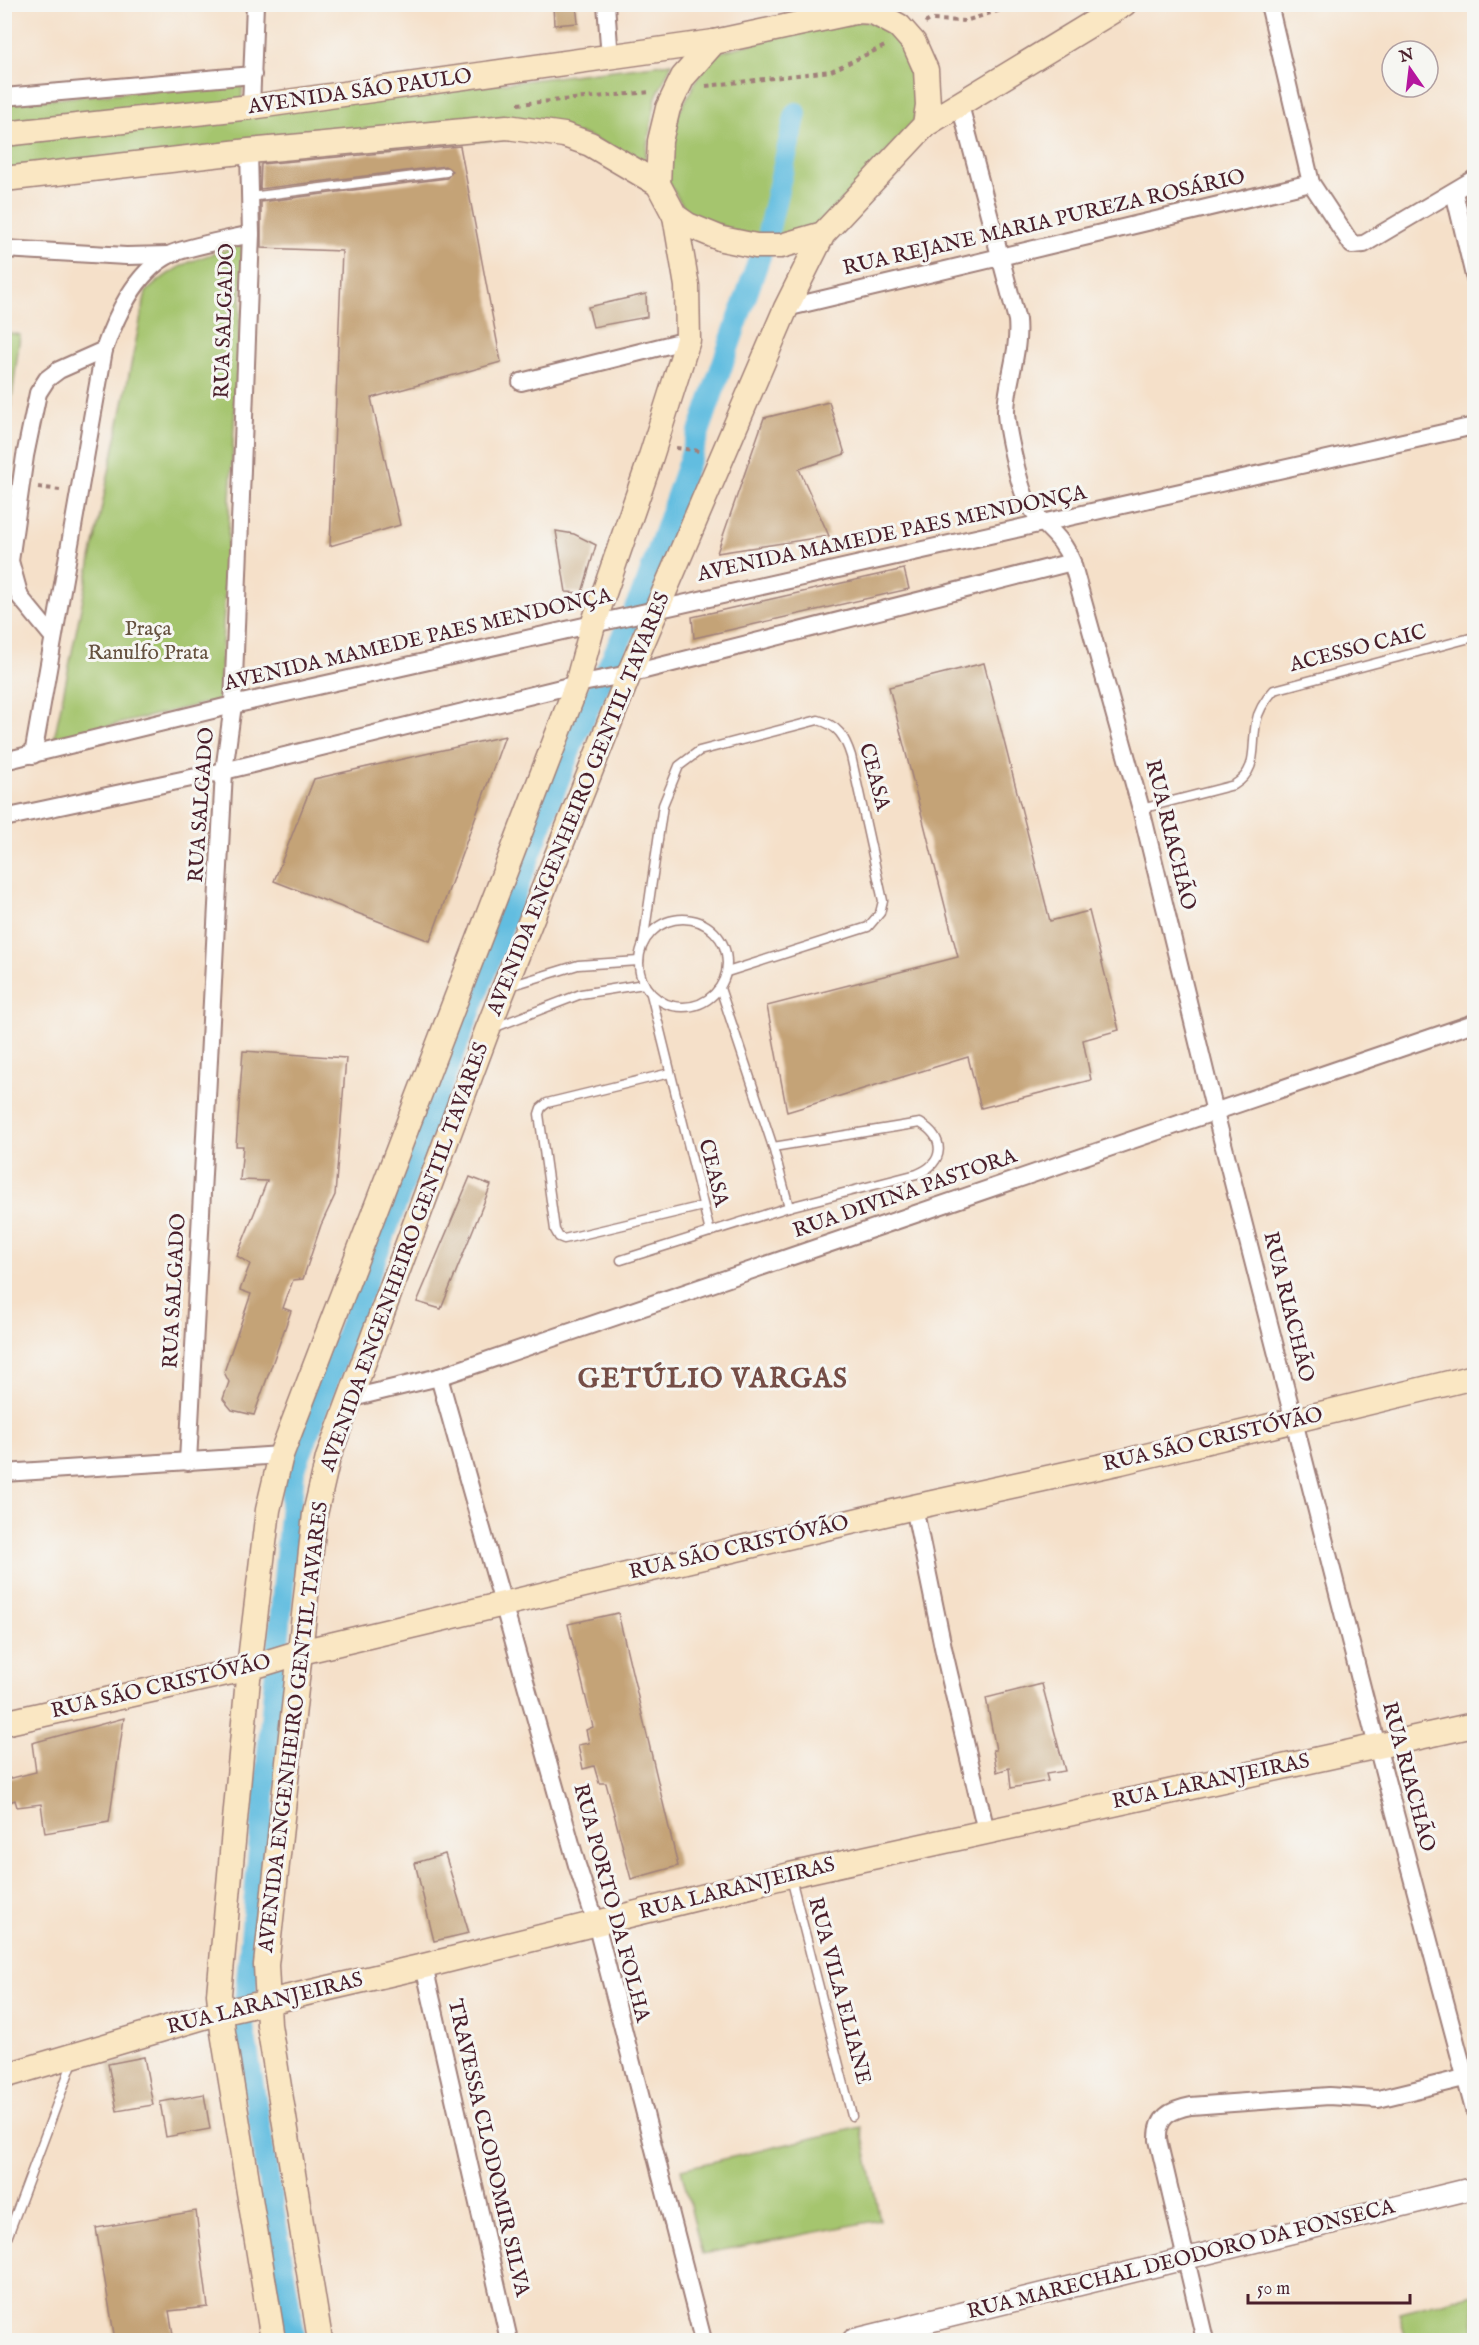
<svg xmlns="http://www.w3.org/2000/svg" width="1479" height="2345" font-family="'IM FELL English',serif">
  <style>
    .green { fill: #a5c56e; stroke: #78724c; stroke-width: 1.5 }
    .lines { fill: none; stroke-linecap: round; stroke-linejoin: round }
    .canal { stroke: #62bde0; stroke-width: 22 }
    .building { fill: #c4a377 }
    .service-casing { stroke: #a0807a; stroke-width: 11 }
    .minor-casing { stroke: #a0807a; stroke-width: 20 }
    .tertiary-casing { stroke: #a0807a; stroke-width: 24 }
    .secondary-casing { stroke: #a0807a; stroke-width: 27 }
    .path { stroke: #a0807a; stroke-width: 4; stroke-dasharray: 4.5 4.5; stroke-linecap: butt }
    .service { stroke: #fff; stroke-width: 8 }
    .minor { stroke: #fff; stroke-width: 16 }
    .tertiary { stroke: #fff; stroke-width: 21 }
    .secondary { stroke: #fae7c3; stroke-width: 24 }
    .labels { text-anchor: middle; dominant-baseline: central; stroke-width: 6; stroke-linejoin: round; paint-order: stroke }
    .street-label { font-size: 21px; fill: #4a1f2b; stroke: #f6f6f2 }
    .park-label { font-size: 21px; fill: #65513f; stroke: #f6f6f2 }
    .district-label { font-size: 27px; font-weight: bold; letter-spacing: 1.5px; fill: #754d46; stroke: #f6f6f2 }
  </style>
  <rect width="100%" height="100%" fill="#f6f6f2"/>
  <filter id="ink" filterUnits="userSpaceOnUse"><feTurbulence type="fractalNoise" baseFrequency=".0167" numOctaves="2"/><feDisplacementMap in="SourceGraphic" scale="12" xChannelSelector="R" yChannelSelector="G"/><feConvolveMatrix kernelMatrix="1 2 1 2 8 2 1 2 1" color-interpolation-filters="sRGB"/></filter>
  <filter id="wash" filterUnits="userSpaceOnUse"><feTurbulence type="fractalNoise" baseFrequency=".008" numOctaves="4" result="noise"/><feDisplacementMap in="SourceGraphic" scale="24" xChannelSelector="R" yChannelSelector="G"/><feGaussianBlur stdDeviation="1.35" result="paint"/><feColorMatrix in="noise" values="0 0 0 0 0 0 0 0 0 0 0 0 0 0 0 0 0 1.4 0 .05"/><feComposite in="paint" operator="in"/></filter>
  <g filter="url(#wash)">
    <rect width="100%" height="100%" fill="#f5e0c9"/>
    <g class="green">
      <path d="M836,22C848,23 863,20 874,23C915,32 923,88 914,122L819,225L780,236L743,234L688,215L668,181L673,124L702,70L716,53Z"/>
      <path d="M672,63L656,97L644,163L583,134L5,172L4,143Z"/>
      <path d="M243,82L241,105L5,123V103Z"/>
      <path d="M244,245L219,700L54,739L146,292C177,262 203,256 244,245Z"/>
      <path d="M5,332L20,335L5,453L4,332Z"/>
      <path d="M861,2127L880,2220L702,2254L681,2169Z"/>
      <path d="M1474,2294V2333L1439,2340H1406L1399,2313Z"/>
    </g>
    <g class="lines">
      <g class="canal">
        <path d="M769,228L796,113"/>
        <path d="M295,2340L243,2025L294,1471L574,740L646,585L761,253"/>
      </g>
    </g>
    <g id="blocks">
      <g class="building">
        <path d="M553,4H576L578,23L554,25Z"/>
        <path d="M460,146L501,362L371,398L400,525L330,546L342,251L261,248V202L447,178L452,171L445,166L260,189L261,164Z"/>
        <path d="M646,294L647,317L593,327L588,307Z"/>
        <path d="M829,402L845,454L799,469L829,536L717,553L764,418Z"/>
        <path d="M556,531L574,534L596,545L582,593L566,592Z"/>
        <path d="M904,569L909,589L694,638L692,617Z"/>
        <path d="M984,663L1050,921L1089,911L1119,1030L1083,1040L1091,1080L981,1108L968,1057L787,1112L767,1006L958,957L889,687Z"/>
        <path d="M505,736L430,941L274,881L314,779Z"/>
        <path d="M243,1051L346,1058L335,1195L321,1225L303,1279L293,1280L283,1308L291,1311L254,1415L232,1410L223,1399L229,1382L224,1372L251,1294L240,1290L250,1264L237,1256L267,1181L240,1180L243,1146H236Z"/>
        <path d="M470,1177L491,1185L441,1309L417,1302Z"/>
        <path d="M618,1613L678,1866L631,1879L606,1783H599L594,1766L583,1769L578,1745L589,1743L586,1730L593,1727L568,1624Z"/>
        <path d="M1042,1684L1065,1771L1046,1774L1048,1781L1011,1788L1009,1768L997,1772L993,1750H996L986,1698Z"/>
        <path d="M124,1718L109,1822L45,1833L41,1804L17,1807L15,1800L4,1804V1780L36,1772L32,1743Z"/>
        <path d="M445,1854L469,1933L434,1941L415,1863Z"/>
        <path d="M144,2057L153,2105L117,2111L108,2064Z"/>
        <path d="M204,2094L210,2129L166,2137L160,2102Z"/>
        <path d="M196,2211L208,2307L169,2311L174,2340H115L96,2228Z"/>
      </g>
    </g>
  </g>
  <g filter="url(#ink)">
    <use href="#blocks" fill-opacity="0" stroke="#a0807a" stroke-width="1.5"/>
    <g class="lines">
      <g class="service-casing">
        <g id="service">
          <path d="M250,197L446,172"/>
          <path d="M1141,809L1234,785C1259,770 1251,748 1256,723C1258,710 1265,700 1274,690L1474,637"/>
          <circle cx="683" cy="963" r="44"/>
          <path d="M643,944L663,805L679,766L699,751L818,720C838,725 845,737 851,756L883,901L880,913L868,927L727,972"/>
          <path d="M510,986L578,965L639,961"/>
          <path d="M720,988L773,1147L789,1207"/>
          <path d="M651,994L710,1232"/>
          <path d="M493,1028L581,994L644,984"/>
          <path d="M670,1073L547,1103L541,1108L539,1114L555,1230L559,1237L564,1239L703,1206"/>
          <path d="M621,1260L789,1207L917,1174C945,1163 946,1138 920,1123L773,1147"/>
          <path d="M791,1878L852,2116"/>
          <path d="M4,2246L73,2061"/>
        </g>
      </g>
      <g class="minor-casing">
        <g id="minor">
          <path d="M606,4L610,59"/>
          <path d="M1269,4L1311,183L1352,245L1364,244L1474,179"/>
          <path d="M4,97L253,75"/>
          <path d="M960,105L1017,320C1020,352 1007,380 1006,411C1006,427 1019,486 1027,501C1041,528 1060,531 1072,562L1141,809L1215,1112L1377,1746L1474,2110"/>
          <path d="M251,107L255,4"/>
          <path d="M1454,192L1474,276"/>
          <path d="M4,249L126,256L169,255"/>
          <path d="M786,308L1311,183"/>
          <path d="M521,382L688,340"/>
          <path d="M53,637L20,597L10,561L25,456L38,393L47,379L59,370L104,350"/>
          <path d="M33,755L104,350C116,316 135,273 169,255C185,247 231,239 251,234"/>
          <path d="M4,761L233,705L1474,426"/>
          <path d="M4,818L224,771L577,684L629,674L1072,562"/>
          <path d="M439,1377L577,1865L596,1923L703,2340"/>
          <path d="M348,1399L439,1377L1474,1023"/>
          <path d="M188,1462L224,771L233,705L251,234L249,151"/>
          <path d="M4,1473L281,1455"/>
          <path d="M914,1507L944,1652L986,1831"/>
          <path d="M424,1966L509,2340"/>
          <path d="M1205,2340L1158,2140C1157,2117 1170,2110 1191,2106L1329,2096L1378,2099L1464,2078"/>
        </g>
      </g>
      <g class="tertiary-casing">
        <path id="tertiary" d="M853,2340L1474,2188"/>
      </g>
      <g class="secondary-casing">
        <g id="secondary">
          <path d="M925,125L1124,4"/>
          <path d="M4,134L251,107L714,42"/>
          <path d="M4,179L249,151L507,127L564,135L590,144L658,184"/>
          <path d="M4,1723L249,1668L301,1652L914,1507L1121,1462L1474,1377"/>
          <path d="M4,2076L207,2016L424,1966L790,1875L1474,1725"/>
          <path d="M273,2340L223,2032L219,1994L249,1668L268,1510L281,1455L577,684L593,625L647,469L688,340L687,286L675,216"/>
          <path d="M320,2340L269,2025L266,1965L315,1514L328,1458L487,1031L629,674L786,308L823,234L925,125L928,105L926,70L914,43L899,26L873,12L859,11L714,42L683,77L668,108L660,141L658,184L675,216L688,225L722,239L756,246H781L823,234"/>
        </g>
      </g>
      <g class="path">
        <path d="M925,23L930,20L965,21L1020,4"/>
        <path d="M706,86L831,71L887,45"/>
        <path d="M518,104L651,92"/>
        <path d="M676,448L701,451"/>
        <path d="M38,487L60,490"/>
      </g>
      <use href="#service" class="service"/>
      <use href="#minor" class="minor"/>
      <use href="#tertiary" class="tertiary"/>
      <use href="#secondary" class="secondary"/>
    </g>
  </g>
  <g class="labels">
    <g class="street-label">
      <text transform="translate(360 92) rotate(-8)">AVENIDA SÃO PAULO</text>
      <text transform="translate(1044 223) rotate(-13)">RUA REJANE MARIA PUREZA ROSÁRIO</text>
      <text transform="translate(225 321) rotate(-88)">RUA SALGADO</text>
      <text transform="translate(892 534) rotate(-12)">AVENIDA MAMEDE PAES MENDONÇA</text>
      <text transform="translate(418 640) rotate(-13)">AVENIDA MAMEDE PAES MENDONÇA</text>
      <text transform="translate(1358 649) rotate(-14)">ACESSO CAIC</text>
      <text transform="translate(874 777) rotate(75)">CEASA</text>
      <text transform="translate(579 804) rotate(-68)">AVENIDA ENGENHEIRO GENTIL TAVARES</text>
      <text transform="translate(202 805) rotate(-86)">RUA SALGADO</text>
      <text transform="translate(1170 835) rotate(76)">RUA RIACHÃO</text>
      <text transform="translate(713 1173) rotate(76)">CEASA</text>
      <text transform="translate(905 1194) rotate(-19)">RUA DIVINA PASTORA</text>
      <text transform="translate(405 1257) rotate(-70)">AVENIDA ENGENHEIRO GENTIL TAVARES</text>
      <text transform="translate(175 1291) rotate(-87)">RUA SALGADO</text>
      <text transform="translate(1288 1307) rotate(76)">RUA RIACHÃO</text>
      <text transform="translate(1213 1440) rotate(-13)">RUA SÃO CRISTÓVÃO</text>
      <text transform="translate(739 1548) rotate(-13)">RUA SÃO CRISTÓVÃO</text>
      <text transform="translate(161 1687) rotate(-13)">RUA SÃO CRISTÓVÃO</text>
      <text transform="translate(294 1727) rotate(-83)">AVENIDA ENGENHEIRO GENTIL TAVARES</text>
      <text transform="translate(1408 1777) rotate(75)">RUA RIACHÃO</text>
      <text transform="translate(1211 1782) rotate(-12)">RUA LARANJEIRAS</text>
      <text transform="translate(737 1889) rotate(-14)">RUA LARANJEIRAS</text>
      <text transform="translate(611 1903) rotate(75)">RUA PORTO DA FOLHA</text>
      <text transform="translate(839 1991) rotate(75)">RUA VILA ELIANE</text>
      <text transform="translate(265 2004) rotate(-14)">RUA LARANJEIRAS</text>
      <text transform="translate(488 2148) rotate(77)">TRAVESSA CLODOMIR SILVA</text>
      <text transform="translate(1181 2260) rotate(-14)">RUA MARECHAL DEODORO DA FONSECA</text>
    </g>
    <g class="park-label">
      <text x="148" y="629">Praça<tspan x="148" dy="24">Ranulfo Prata</tspan></text>
    </g>
    <g class="district-label">
      <text x="713" y="1380">GETÚLIO VARGAS</text>
    </g>
  </g>
  <rect width="1479" height="2345" fill="none" stroke="#f6f6f2" stroke-width="24"/>
  <g transform="translate(1410 69) rotate(346)"><circle r="28" fill="#f6f6f2" stroke="#b1a0a2" stroke-width="1.5"/>
  <path d="M0-4.5L10 22L0 15L-10 22Z" fill="#b5179e"/>
  <text y="-9" font-size="16" font-weight="bold" text-anchor="middle" fill="#4a1f2b">N</text>
  </g>
  <path d="M1248 2294v9h162v-9" fill="none" stroke="#4a1f2b" stroke-width="3"/>
  <text x="1257" y="2294" font-size="18" fill="#4a1f2b" stroke="#f6f6f2" stroke-width="4.5" paint-order="stroke">50 m</text>
</svg>
